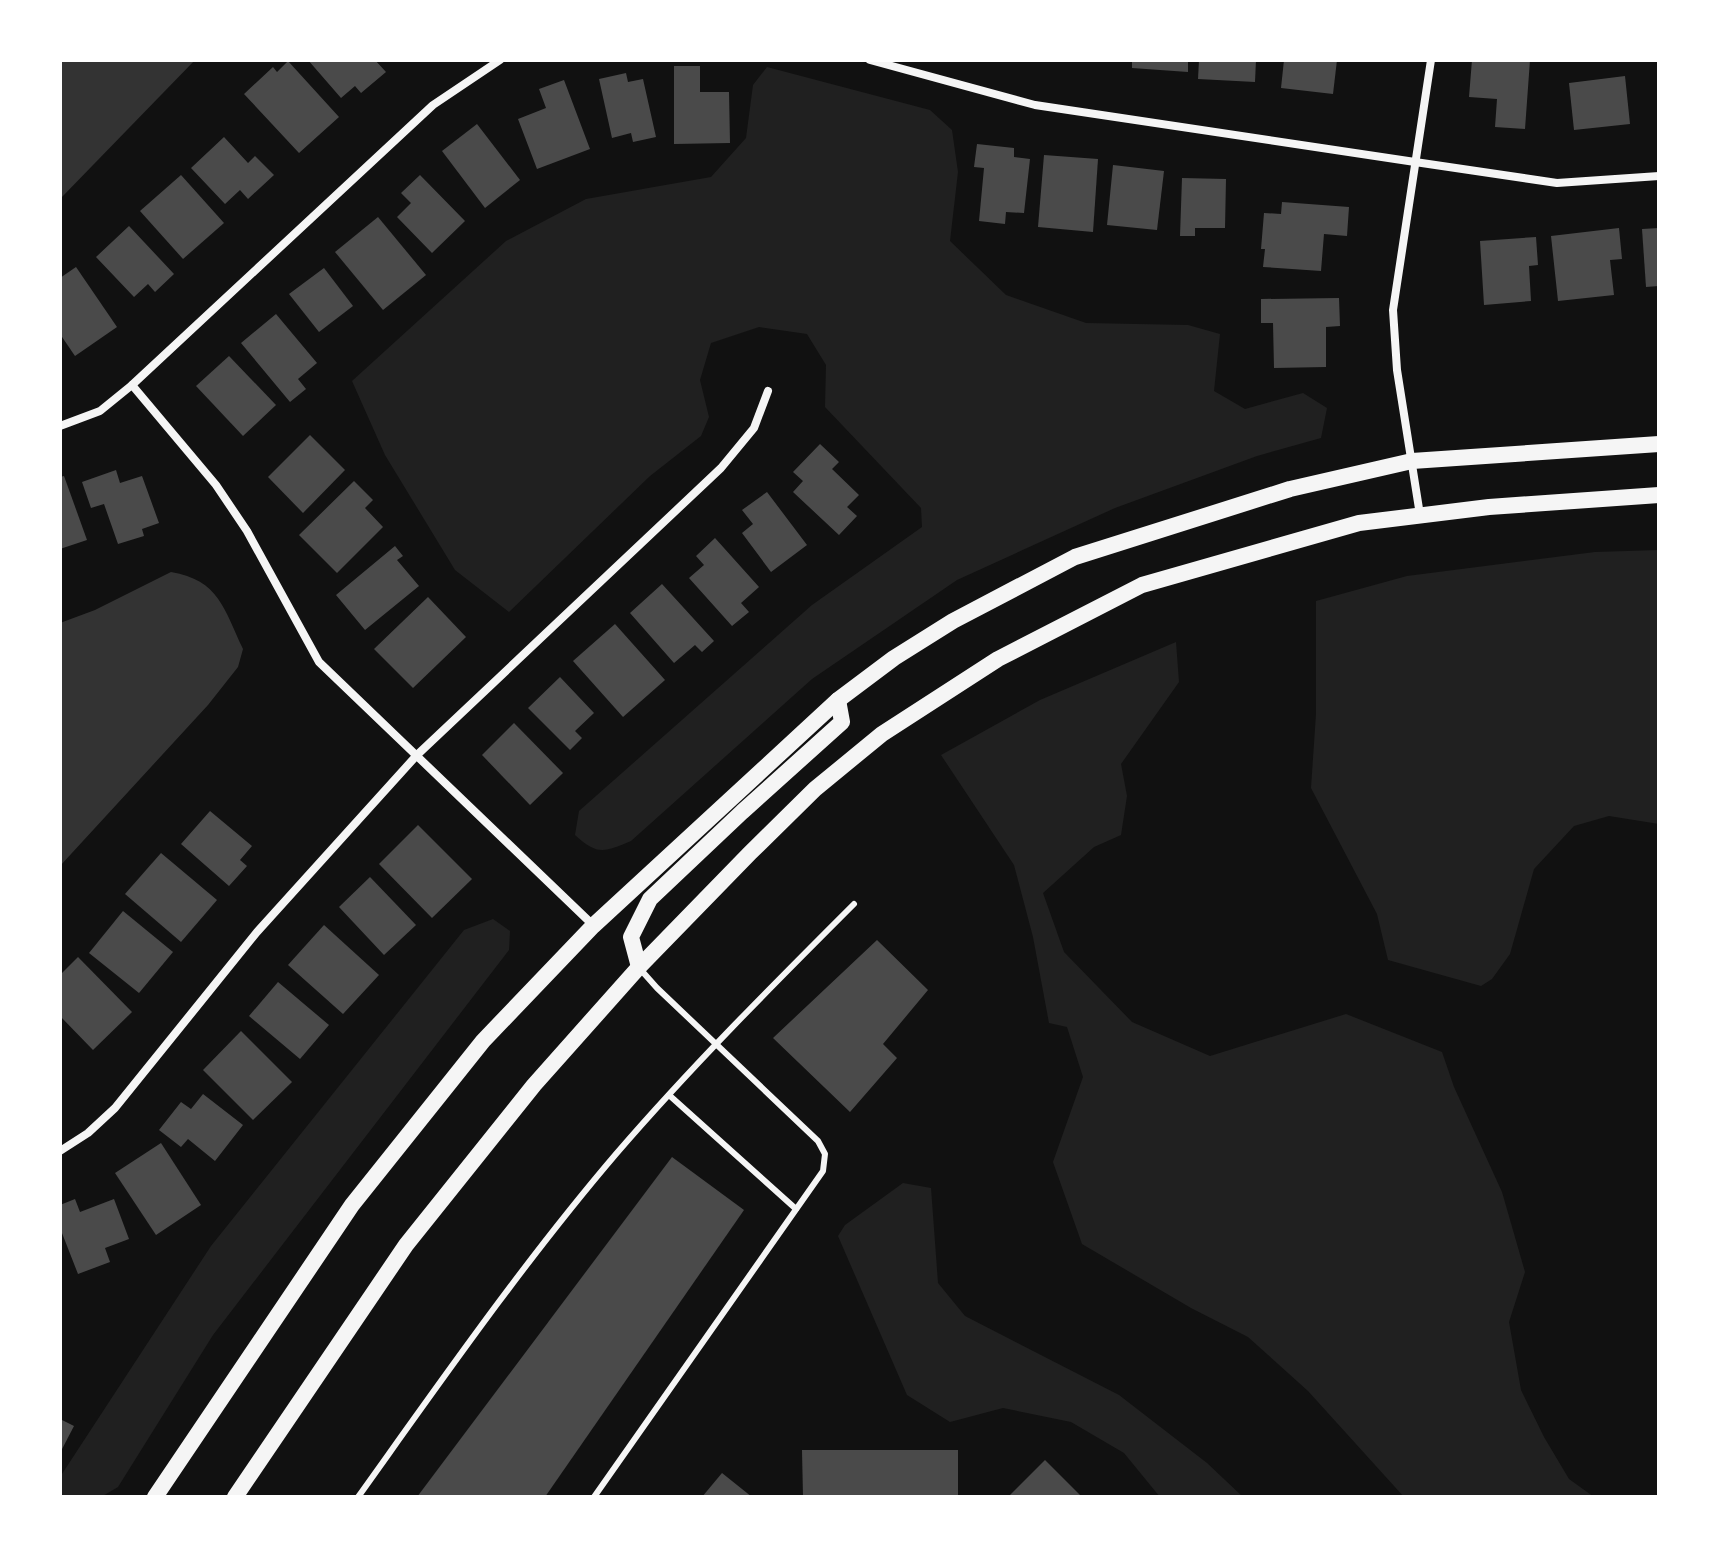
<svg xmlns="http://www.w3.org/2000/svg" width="1719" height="1557" font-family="'Fira Sans Condensed',sans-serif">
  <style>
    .green { fill: #202020 }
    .water { fill: #333 }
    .building { fill: #4a4a4a }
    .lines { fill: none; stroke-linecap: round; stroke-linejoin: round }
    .service { stroke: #f5f5f5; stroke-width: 6 }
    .minor { stroke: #f5f5f5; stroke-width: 8 }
    .secondary { stroke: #f5f5f5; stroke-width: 16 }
  </style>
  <rect width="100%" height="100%" fill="#111"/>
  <g class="green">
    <path d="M767,67L930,110L952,130L958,172L950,241L1006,295L1086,323L1188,325L1220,334L1214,391L1245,409L1303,393L1327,408L1321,438L1257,456L1115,508L957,580L812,679L631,841C604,852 598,856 575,835L579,811L812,605L922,527L921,508L825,407L826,365L807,334L759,327L711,343L700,380L709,417L701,436L650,476L509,612L455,570L385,455L352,381L506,241L586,199L711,177L746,138L753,85Z"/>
    <path d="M1659,550V824L1609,816L1574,826L1534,869L1510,954L1492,979L1481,986L1388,960L1377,914L1311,788L1316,714V601L1407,576L1595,552Z"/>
    <path d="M1176,642L1179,682L1121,764L1127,796L1121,835L1094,847L1043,893L1064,952L1132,1022L1210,1056L1346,1014L1442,1052L1454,1087L1502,1192L1525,1272L1509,1322L1521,1390L1544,1437L1569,1479L1594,1497H1404L1308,1391L1248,1337L1191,1308L1082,1244L1053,1162L1083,1077L1067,1027L1049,1023L1033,937L1014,865L941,755L1040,700Z"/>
    <path d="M493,919L510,931L509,950L213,1335L118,1487L101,1497H60V1477L211,1246L464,930Z"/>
    <path d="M903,1183L931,1188L938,1283L965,1316L1119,1395L1207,1463L1243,1497H1160L1124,1453L1071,1422L1003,1408L950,1422L907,1395L838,1236L845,1225Z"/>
  </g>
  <g class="water">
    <path d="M60,60H195L60,199Z"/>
    <path d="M171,572C219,580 224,609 243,649L238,667L208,705L60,866V623L95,610Z"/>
  </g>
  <g class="building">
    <path d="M308,60H375L386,72L361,93L355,86L341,98Z"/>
    <path d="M1132,60H1188V72L1132,68Z"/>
    <path d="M1199,60H1256L1255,82L1198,79Z"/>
    <path d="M1284,60H1337L1333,94L1281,88Z"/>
    <path d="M1472,60H1530L1525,129L1495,127L1497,99L1469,97Z"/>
    <path d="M288,61L339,117L299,153L244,94L273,67L277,72Z"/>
    <path d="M674,66H700V92H729L730,143L674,144Z"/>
    <path d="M626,73L628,82L643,79L656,137L633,142L631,133L612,138L599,79Z"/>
    <path d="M1625,76L1630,124L1574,130L1569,83Z"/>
    <path d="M564,80L590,149L537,169L518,119L546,108L539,89Z"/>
    <path d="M477,124L520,180L485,208L442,151Z"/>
    <path d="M224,137L248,163L255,156L274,175L248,199L240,190L225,204L191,168Z"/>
    <path d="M977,144L1014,148V157L1030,159L1024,213L1006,212L1005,224L979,221L984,168L974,167Z"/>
    <path d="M1044,155L1098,159L1093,232L1038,227Z"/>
    <path d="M1113,165L1164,171L1157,230L1107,225Z"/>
    <path d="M181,175L224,223L183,259L140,211Z"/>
    <path d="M420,175L465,221L432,253L397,217L411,203L401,193Z"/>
    <path d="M1182,178L1226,179L1225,228H1195V236H1180Z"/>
    <path d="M1282,202L1349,207L1347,236L1324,234L1321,271L1263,267L1265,249H1261L1264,213L1281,214Z"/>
    <path d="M378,217L426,275L383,310L335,252Z"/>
    <path d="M129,226L174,274L155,292L148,284L134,297L96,257Z"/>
    <path d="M1619,228L1622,259L1610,260L1614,295L1558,301L1551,236Z"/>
    <path d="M1659,228V286L1646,287L1642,229Z"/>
    <path d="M1536,237L1538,265L1529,266L1531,301L1484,305L1480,241Z"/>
    <path d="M76,267L117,327L75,356L60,334V278Z"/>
    <path d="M324,268L353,306L319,332L289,294Z"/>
    <path d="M1339,298L1340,326L1326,327V367L1274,368L1273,323H1261V299Z"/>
    <path d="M276,314L317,363L298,379L306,389L290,402L241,343Z"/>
    <path d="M229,356L276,405L243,436L196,386Z"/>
    <path d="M310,435L345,470L303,513L268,477Z"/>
    <path d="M820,444L839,462L832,469L859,495L847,507L857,516L839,535L793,492L803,481L793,472Z"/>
    <path d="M116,470L120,483L142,476L159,523L142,529L144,536L118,544L104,504L91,508L82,482Z"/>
    <path d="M64,476L87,540L60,549V477Z"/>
    <path d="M354,481L373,500L365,508L383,527L337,573L299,535Z"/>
    <path d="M767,492L807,545L771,572L742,533L753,524L742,510Z"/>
    <path d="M715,538L759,587L741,603L749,612L732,626L689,578L704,565L696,556Z"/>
    <path d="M395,546L403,556L397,560L419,586L365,630L336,595Z"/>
    <path d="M662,584L714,641L702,652L695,645L674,663L630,613Z"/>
    <path d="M428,597L466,637L413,688L374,649Z"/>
    <path d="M615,624L665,680L623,717L573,661Z"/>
    <path d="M560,677L594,713L575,731L582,738L570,750L528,708Z"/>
    <path d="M514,723L563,773L530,805L482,755Z"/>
    <path d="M210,811L252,846L240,860L247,866L229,886L181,844Z"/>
    <path d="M418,825L472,879L432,918L379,864Z"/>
    <path d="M161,853L217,900L181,942L125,894Z"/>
    <path d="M370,877L416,925L384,955L339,907Z"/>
    <path d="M123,911L173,952L139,993L89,953Z"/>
    <path d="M324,925L379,975L343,1014L288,965Z"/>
    <path d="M877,940L928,990L883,1044L897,1058L850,1112L773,1038Z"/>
    <path d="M78,957L132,1012L93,1050L60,1016V975Z"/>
    <path d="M278,982L329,1025L300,1059L249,1016Z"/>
    <path d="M241,1031L292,1082L253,1120L203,1070Z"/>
    <path d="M203,1094L243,1125L215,1161L188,1139L181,1147L159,1130L181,1102L191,1109Z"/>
    <path d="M161,1143L201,1205L156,1235L115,1173Z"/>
    <path d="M672,1157L744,1210L545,1497H417Z"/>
    <path d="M75,1199L80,1212L114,1199L129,1239L105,1248L110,1262L78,1274L60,1228V1205Z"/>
    <path d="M60,1419L74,1426L60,1453Z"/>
    <path d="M802,1450H958V1497H803Z"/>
    <path d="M1045,1460L1082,1497H1008Z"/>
    <path d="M722,1473L752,1497H702Z"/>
  </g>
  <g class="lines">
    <g class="service">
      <path d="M669,1095L796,1209"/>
      <path d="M358,1497C441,1381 523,1263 616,1154C691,1067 772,986 854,904"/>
      <path d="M594,1497L823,1171L825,1154L818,1141L657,988L641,970"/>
    </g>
    <g class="minor">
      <path d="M870,60L1035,105L1415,162L1557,183L1659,176"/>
      <path d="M132,385L216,485L247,531L319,662L593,925"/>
      <path d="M60,426L100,411L132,385L433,105L500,60"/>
      <path d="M1420,515L1397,370L1393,310L1431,60"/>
      <path d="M60,1151L88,1133L115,1108L257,932L417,755L721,468L754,428L768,391"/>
    </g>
    <g class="secondary">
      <path d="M639,967L631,937L650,899L742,812L842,722L838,700"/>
      <path d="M155,1497L352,1205L483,1041L593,926L838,700L894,658L953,621L1075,557L1290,489L1412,461L1659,444"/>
      <path d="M235,1497L406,1245L534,1085L639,967L750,853L815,789L882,734L998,659L1142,585L1359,523L1489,507L1659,495"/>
    </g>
  </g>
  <rect width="1719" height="1557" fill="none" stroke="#ffffff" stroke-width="124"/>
</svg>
